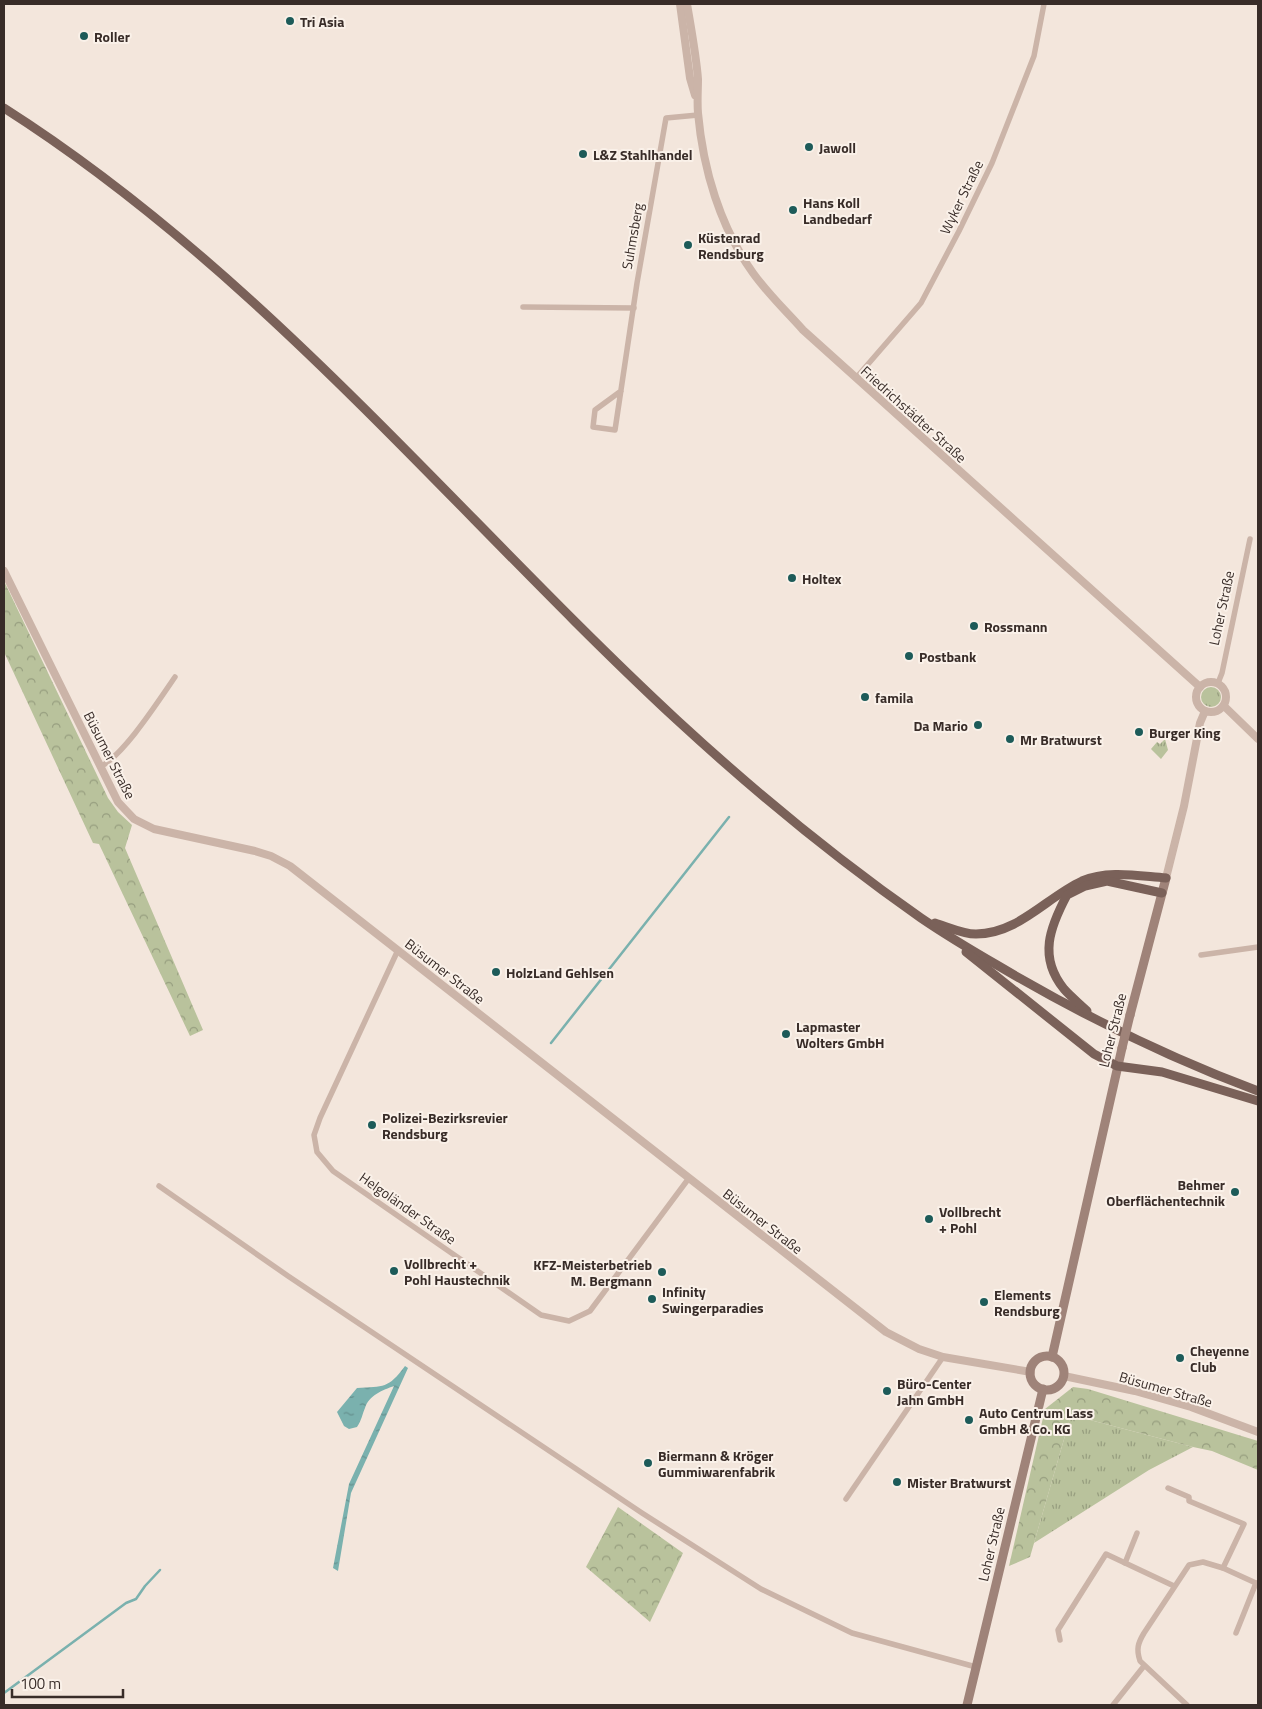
<svg xmlns="http://www.w3.org/2000/svg" width="1262" height="1709" font-family="'Titillium Web',sans-serif">
  <style>
    .grass { fill: url(#grass-tufts) }
    .forest { fill: url(#forest-crowns) }
    .water { fill: url(#water-ripples) }
    .lines { fill: none; stroke-linecap: round; stroke-linejoin: round }
    .stream { stroke: #7ab1ae; stroke-width: 2.5 }
    .minor { stroke: #cbb4a8; stroke-width: 5.5 }
    .tertiary { stroke: #cbb4a8; stroke-width: 8 }
    .secondary { stroke: #9f8379; stroke-width: 9 }
    .primary { stroke: #7a6159; stroke-width: 9 }
    .secondary-bridge { stroke: #9f8379; stroke-width: 9 }
    .poi-dot { fill: #1d5b59; stroke: #faf1e9; stroke-width: 2 }
    .labels { text-anchor: middle; dominant-baseline: central; stroke-width: 4; stroke-linejoin: round; paint-order: stroke }
    .poi-label { font-size: 14px; font-weight: bold; fill: #382c28; stroke: #faf1e9; text-anchor: start }
    .street-label { font-size: 14px; fill: #382c28; stroke: #faf1e9 }
  </style>
  <defs>
    <pattern id="grass-tufts" width="24" height="20" patternUnits="userSpaceOnUse" patternTransform="scale(1.25)"><rect width="24" height="20" fill="#b9c29c"/><path d="M3 7l-1-3M5 7V3M7 7l1-3M15 17l-1-3M17 17v-4M19 17l1-3" fill="none" stroke="#979e7f"/></pattern>
    <pattern id="forest-crowns" width="20" height="18" patternUnits="userSpaceOnUse" patternTransform="scale(1.25)"><rect width="20" height="18" fill="#b9c29c"/><path d="M2 6a3 3 0 1 1 6 0M12 15a3 3 0 1 1 6 0" fill="none" stroke="#979e7f"/></pattern>
    <pattern id="water-ripples" width="26" height="14" patternUnits="userSpaceOnUse" patternTransform="scale(1.25)"><rect width="26" height="14" fill="#7ab1ae"/><path d="M2 4q2-2 4 0t4 0M15 11q2-2 4 0t4 0" fill="none" stroke="#65908e"/></pattern>
  </defs>
  <rect width="100%" height="100%" fill="#f3e6dc"/>
  <g class="grass">
    <circle cx="1211" cy="697" r="10"/>
    <path d="M1165,739L1168,750L1161,759L1151,749L1157,742L1160,744Z"/>
    <path d="M1071,1415L1193,1447L1149,1470L1034,1543Z"/>
  </g>
  <g class="forest">
    <path d="M4,581L108,798L118,812L132,825L125,848L203,1030L190,1036L99,844L93,843L4,652Z"/>
    <path d="M1073,1387L1088,1389L1258,1441V1470L1212,1451L1193,1447L1071,1415L1030,1557L1009,1566L1045,1409Z"/>
    <path d="M618,1507L683,1553L650,1622L586,1567Z"/>
  </g>
  <path class="water" d="M405,1366L408,1368L351,1493L338,1571L333,1568L349,1484L394,1386C383,1390 369,1395 365,1408C362,1415 362,1419 357,1427L349,1429L344,1426L337,1412L357,1388C384,1386 388,1389 405,1366Z"/>
  <g class="lines">
    <g class="stream">
      <path d="M551,1043L729,817"/>
      <path d="M4,1693L126,1603L136,1599L145,1586L160,1570"/>
    </g>
    <g class="minor">
      <path d="M523,307L634,308"/>
      <path d="M856,378L921,303L959,231L992,163L1034,56L1044,4"/>
      <path d="M621,391L595,410L593,427L615,430L637,283L666,118L698,115"/>
      <path d="M1218,683L1222,673L1250,539"/>
      <path d="M100,767C124,755 159,700 175,677"/>
      <path d="M398,950L320,1118L314,1135L317,1152L333,1171L541,1315L569,1321L590,1311L689,1178"/>
      <path d="M1201,955L1258,947"/>
      <path d="M159,1186L288,1276L642,1513L761,1589L852,1633L976,1667"/>
      <path d="M1168,1488L1189,1497V1501L1244,1524L1223,1568"/>
      <path d="M846,1499L943,1357"/>
      <path d="M1125,1563L1137,1533"/>
      <path d="M1236,1633L1256,1583"/>
      <path d="M1060,1640L1058,1630L1106,1554L1174,1586"/>
      <path d="M1113,1705L1144,1666"/>
      <path d="M1187,1705L1140,1661C1136,1649 1138,1643 1144,1633L1189,1565L1203,1562L1223,1568L1258,1584"/>
    </g>
    <g class="tertiary">
      <path d="M680,4L690,78L695,95"/>
      <path d="M687,4C691,28 696,54 698,79C698,90 697,102 698,113C703,169 720,227 753,273C768,294 786,311 803,330L1200,687"/>
      <path d="M4,571L118,802L134,819L154,829L255,851L271,856L290,866L886,1332L919,1349L943,1357L1031,1372"/>
      <circle cx="1211" cy="697" r="15"/>
      <path d="M1224,706L1258,739"/>
      <path d="M1166,878L1184,806L1200,723L1205,711"/>
      <path d="M1064,1376L1135,1391L1191,1407L1258,1432"/>
    </g>
    <g class="secondary">
      <path d="M1130,1015L1166,878"/>
      <circle cx="1047" cy="1373" r="17"/>
      <path d="M1052,1357L1122,1048"/>
      <path d="M967,1705L1043,1389"/>
    </g>
    <g class="primary">
      <path d="M4,108C263,273 454,513 677,720C754,791 835,858 921,918C946,935 971,950 997,965C1080,1014 1167,1057 1258,1091"/>
      <path d="M935,923C948,927 963,934 976,934C1018,934 1047,897 1082,881C1108,870 1138,876 1166,878"/>
      <path d="M966,952L1094,1054L1117,1066L1162,1072L1258,1101"/>
      <path d="M1087,1011C1080,1004 1071,997 1064,989C1038,957 1050,927 1067,895L1085,886L1107,881L1162,893"/>
    </g>
    <path class="secondary-bridge" d="M1122,1048L1130,1015"/>
  </g>
  <g class="poi-dot">
    <circle cx="290" cy="21" r="5"/>
    <circle cx="84" cy="36" r="5"/>
    <circle cx="809" cy="147" r="5"/>
    <circle cx="583" cy="154" r="5"/>
    <circle cx="793" cy="210" r="5"/>
    <circle cx="688" cy="245" r="5"/>
    <circle cx="792" cy="578" r="5"/>
    <circle cx="974" cy="626" r="5"/>
    <circle cx="909" cy="656" r="5"/>
    <circle cx="865" cy="697" r="5"/>
    <circle cx="978" cy="725" r="5"/>
    <circle cx="1139" cy="732" r="5"/>
    <circle cx="1010" cy="739" r="5"/>
    <circle cx="496" cy="972" r="5"/>
    <circle cx="786" cy="1034" r="5"/>
    <circle cx="372" cy="1125" r="5"/>
    <circle cx="1235" cy="1192" r="5"/>
    <circle cx="929" cy="1219" r="5"/>
    <circle cx="394" cy="1271" r="5"/>
    <circle cx="662" cy="1272" r="5"/>
    <circle cx="652" cy="1299" r="5"/>
    <circle cx="984" cy="1302" r="5"/>
    <circle cx="1180" cy="1358" r="5"/>
    <circle cx="887" cy="1391" r="5"/>
    <circle cx="969" cy="1420" r="5"/>
    <circle cx="648" cy="1463" r="5"/>
    <circle cx="897" cy="1482" r="5"/>
  </g>
  <g class="labels">
    <g class="poi-label">
      <text x="300" y="21">Tri Asia</text>
      <text x="94" y="36">Roller</text>
      <text x="819" y="147">Jawoll</text>
      <text x="593" y="154">L&amp;Z Stahlhandel</text>
      <text x="803" y="202">Hans Koll<tspan x="803" dy="16">Landbedarf</tspan></text>
      <text x="698" y="237">Küstenrad<tspan x="698" dy="16">Rendsburg</tspan></text>
      <text x="802" y="578">Holtex</text>
      <text x="984" y="626">Rossmann</text>
      <text x="919" y="656">Postbank</text>
      <text x="875" y="697">famila</text>
      <text x="968" y="725" text-anchor="end">Da Mario</text>
      <text x="1149" y="732">Burger King</text>
      <text x="1020" y="739">Mr Bratwurst</text>
      <text x="506" y="972">HolzLand Gehlsen</text>
      <text x="796" y="1026">Lapmaster<tspan x="796" dy="16">Wolters GmbH</tspan></text>
      <text x="382" y="1117">Polizei-Bezirksrevier<tspan x="382" dy="16">Rendsburg</tspan></text>
      <text x="1225" y="1184" text-anchor="end">Behmer<tspan x="1225" dy="16">Oberflächentechnik</tspan></text>
      <text x="939" y="1211">Vollbrecht<tspan x="939" dy="16">+ Pohl</tspan></text>
      <text x="404" y="1263">Vollbrecht +<tspan x="404" dy="16">Pohl Haustechnik</tspan></text>
      <text x="652" y="1264" text-anchor="end">KFZ-Meisterbetrieb<tspan x="652" dy="16">M. Bergmann</tspan></text>
      <text x="662" y="1291">Infinity<tspan x="662" dy="16">Swingerparadies</tspan></text>
      <text x="994" y="1294">Elements<tspan x="994" dy="16">Rendsburg</tspan></text>
      <text x="1190" y="1350">Cheyenne<tspan x="1190" dy="16">Club</tspan></text>
      <text x="897" y="1383">Büro-Center<tspan x="897" dy="16">Jahn GmbH</tspan></text>
      <text x="979" y="1412">Auto Centrum Lass<tspan x="979" dy="16">GmbH &amp; Co. KG</tspan></text>
      <text x="658" y="1455">Biermann &amp; Kröger<tspan x="658" dy="16">Gummiwarenfabrik</tspan></text>
      <text x="907" y="1482">Mister Bratwurst</text>
    </g>
    <g class="street-label">
      <text transform="translate(961 197) rotate(-64)">Wyker Straße</text>
      <text transform="translate(632 236) rotate(-80)">Suhmsberg</text>
      <text transform="translate(914 414) rotate(42)">Friedrichstädter Straße</text>
      <text transform="translate(1221 608) rotate(-78)">Loher Straße</text>
      <text transform="translate(110 755) rotate(63)">Büsumer Straße</text>
      <text transform="translate(445 971) rotate(38)">Büsumer Straße</text>
      <text transform="translate(1112 1030) rotate(-76)">Loher Straße</text>
      <text transform="translate(408 1208) rotate(35)">Helgoländer Straße</text>
      <text transform="translate(763 1221) rotate(38)">Büsumer Straße</text>
      <text transform="translate(1166 1389) rotate(16)">Büsumer Straße</text>
      <text transform="translate(991 1544) rotate(-77)">Loher Straße</text>
    </g>
  </g>
  <rect width="1262" height="1709" fill="none" stroke="#382c28" stroke-width="10"/>
  <path d="M12 1689v8h111v-8" fill="none" stroke="#382c28" stroke-width="2.5"/>
  <text x="20" y="1689" font-size="15" fill="#382c28" stroke="#faf1e9" stroke-width="4" paint-order="stroke">100 m</text>
</svg>
